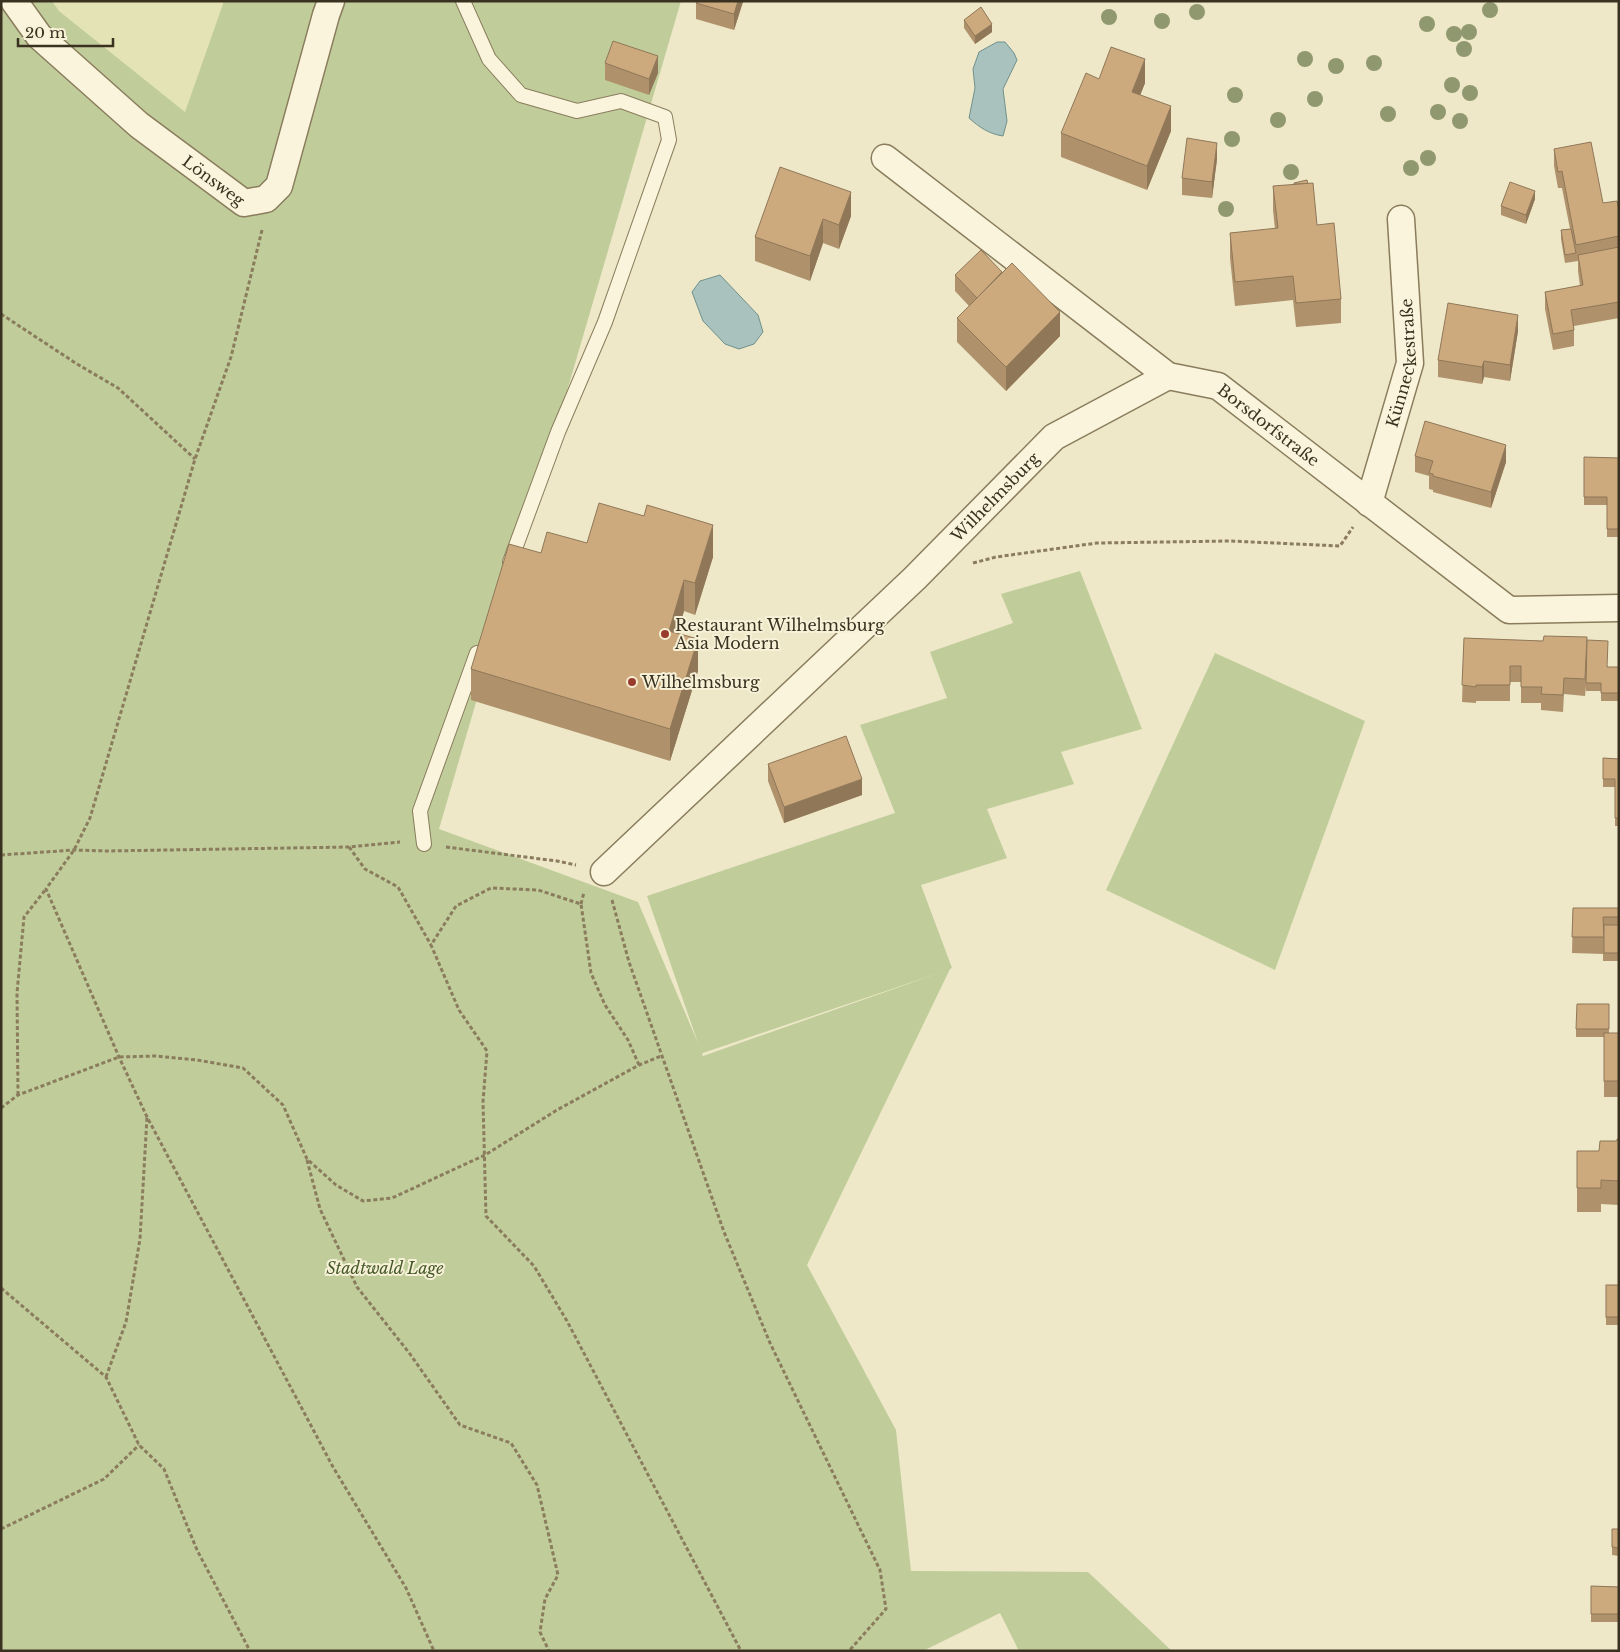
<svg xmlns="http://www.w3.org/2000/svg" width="1620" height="1652" font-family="'Libre Baskerville',serif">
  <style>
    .farmland { fill: #e4e3b5 }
    .green { fill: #c0cd9b; fill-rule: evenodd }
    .water { fill: #a9c2be; stroke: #6f918d }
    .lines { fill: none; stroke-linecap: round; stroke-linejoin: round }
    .service-casing { stroke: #8a7c5d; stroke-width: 16 }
    .minor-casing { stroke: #8a7c5d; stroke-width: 29 }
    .path { stroke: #8a7c5d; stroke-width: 3; stroke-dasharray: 4 2.5; stroke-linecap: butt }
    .service { stroke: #f9f4db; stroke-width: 14 }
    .minor { stroke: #f9f4db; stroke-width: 26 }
    .tree { fill: #90986f }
    .wall { fill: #af926c }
    .shaded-wall { fill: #8f7758 }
    .building { fill: #ccaa7e; stroke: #8f7758 }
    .poi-dot { fill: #993c2d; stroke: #f6f1d7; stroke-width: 2 }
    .labels { text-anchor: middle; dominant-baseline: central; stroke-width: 4; stroke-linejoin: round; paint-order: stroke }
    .street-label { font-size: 16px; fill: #3b3120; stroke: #f6f1d7 }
    .poi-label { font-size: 16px; fill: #3b3120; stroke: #f6f1d7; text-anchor: start }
    .park-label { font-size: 16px; font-style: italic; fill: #445727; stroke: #f6f1d7 }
  </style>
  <rect width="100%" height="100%" fill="#eee8c8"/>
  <path class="farmland" d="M52,1H224L185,112L59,11Z"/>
  <g class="green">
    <path d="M1,1H52L59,11L185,112L224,1H681L439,829L638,902L698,1043L647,896L895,813L860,725L947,698L930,652L1013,623L1001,594L1080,571L1142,729L1061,752L1074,784L987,809L1007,858L921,885L952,968L950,969L807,1265L896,1430L911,1571L1088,1572L1172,1651H1019L1000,1613L923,1651H1ZM942,972L703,1056L702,1054L703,1053Z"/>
    <path d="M1215,653L1365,721L1275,970L1106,890Z"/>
  </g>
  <g class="water">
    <path d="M997,42H1005L1014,53L1017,60L1003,89L1007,121L1003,136C989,134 979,127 969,118L975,88L973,69L979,52Z"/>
    <path d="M720,275L758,315L763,332L754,344L739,349L725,344L703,321L692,292L700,281Z"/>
  </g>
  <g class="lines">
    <g class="service-casing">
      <g id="service">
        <path d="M463,1L489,59L521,95L577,111L621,101L665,117L669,140L605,322L558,432L510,562"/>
        <path d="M424,844L420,811L477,653"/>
      </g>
    </g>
    <g class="minor-casing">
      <g id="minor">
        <path id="s1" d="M14,1L39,36L139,125L244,203L266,199L279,186L326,15L331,1"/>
        <path id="s2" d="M885,158L1168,376L1218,386L1509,610L1619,608"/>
        <path id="s3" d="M1369,503L1410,363L1401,219"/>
        <path id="s4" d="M604,872L915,578L1054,437L1168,376"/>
      </g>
    </g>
    <g class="path">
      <path d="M262,230L231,357L195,459L90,818L74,850L46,889L119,1057L147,1117L333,1467L406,1588L434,1651"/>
      <path d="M1,314L77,364L118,388L195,459"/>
      <path d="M973,563L996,557L1097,543L1230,541L1340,546L1353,527"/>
      <path d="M349,847L365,869L398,887L431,945"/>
      <path d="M446,847L557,861L576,865"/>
      <path d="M1,855L74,850L107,851L349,847L400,842"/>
      <path d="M612,900L629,962L724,1232L770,1343L880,1570L886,1609L849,1651"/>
      <path d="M581,904L584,892"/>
      <path d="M639,1065L628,1040L605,1005L591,973L581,904L538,890L491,888L456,906L431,945L459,1010L487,1051L483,1102L486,1216L534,1266L567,1321L741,1651"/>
      <path d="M18,1095L17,993L24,917L46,889"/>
      <path d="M1,1108L18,1095L119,1057L156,1056L197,1060L243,1068L283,1105L307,1159L336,1185L363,1201L392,1198L485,1155L557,1110L639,1065L661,1056"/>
      <path d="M307,1160L320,1209L357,1287L410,1354L460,1425L511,1443L537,1485L558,1575L545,1599L540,1632L549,1651"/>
      <path d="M1,1288L106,1377L139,1445L164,1469L197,1550L250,1651"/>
      <path d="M106,1377L126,1322L140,1239L147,1117"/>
      <path d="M1,1529L104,1479L139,1445"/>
    </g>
    <use href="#service" class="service"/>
    <use href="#minor" class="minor"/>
  </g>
  <g class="tree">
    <circle cx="1490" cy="10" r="8"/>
    <circle cx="1197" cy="12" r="8"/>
    <circle cx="1109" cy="17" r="8"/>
    <circle cx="1162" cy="21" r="8"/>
    <circle cx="1427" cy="24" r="8"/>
    <circle cx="1469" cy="32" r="8"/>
    <circle cx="1454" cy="34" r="8"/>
    <circle cx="1464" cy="49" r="8"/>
    <circle cx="1305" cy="59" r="8"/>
    <circle cx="1374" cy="63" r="8"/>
    <circle cx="1336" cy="66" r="8"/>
    <circle cx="1452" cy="85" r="8"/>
    <circle cx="1470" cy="93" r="8"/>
    <circle cx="1235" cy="95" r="8"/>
    <circle cx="1315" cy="99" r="8"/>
    <circle cx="1438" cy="112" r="8"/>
    <circle cx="1388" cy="114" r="8"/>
    <circle cx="1278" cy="120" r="8"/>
    <circle cx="1460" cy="121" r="8"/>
    <circle cx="1232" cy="139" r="8"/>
    <circle cx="1428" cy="158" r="8"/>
    <circle cx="1411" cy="168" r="8"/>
    <circle cx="1291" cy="172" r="8"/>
    <circle cx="1226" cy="209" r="8"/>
  </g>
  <g class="wall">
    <path d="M743,1L734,30L696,19V3Z"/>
    <path d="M964,20L992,32L975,44L964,28Z"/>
    <path d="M605,63L658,73L649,95L605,80Z"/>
    <path d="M1099,79L1145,83L1140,95L1171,131L1147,190L1061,157V133Z"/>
    <path d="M1554,149L1603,203L1619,210V318L1574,326V346L1553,350L1545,309V292L1580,286L1578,271V261L1565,263L1561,239V230L1570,229L1562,188H1558L1554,166Z"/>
    <path d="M1217,159L1212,198L1182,195V178Z"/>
    <path d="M1273,186L1317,225L1341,299V323L1296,327L1293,300L1235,306L1230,258V233L1275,229L1273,210Z"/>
    <path d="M851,192V216L839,249L823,243L810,281L755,261V237Z"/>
    <path d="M1535,199L1526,224L1501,215V206Z"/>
    <path d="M955,275L1060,336L1006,391L957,342V318L969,306L955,291Z"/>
    <path d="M1518,331L1510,381L1484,377L1482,384L1438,377V360Z"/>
    <path d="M1415,456L1506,462L1491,508L1433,492V490L1429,489V476L1415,472Z"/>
    <path d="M1584,457L1619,458V537H1607V505H1584Z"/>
    <path d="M587,543L713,557L695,615L684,611L677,633L698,671L670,761L471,700V669L541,553Z"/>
    <path d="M1464,638L1587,646L1608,667H1619V701H1601V691H1586V686L1585,696L1564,694L1563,712L1541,710V703H1521V682H1510V701H1476V703L1462,702Z"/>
    <path d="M1603,758L1619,759V826H1615V787H1603Z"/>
    <path d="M768,764L862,795L784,823L768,781Z"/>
    <path d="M1573,908H1619V961H1603V954L1572,953Z"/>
    <path d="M1609,1004V1033H1619V1097H1604V1037H1576V1029Z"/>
    <path d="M1619,1139V1205L1601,1204V1212H1577V1151H1599L1617,1141Z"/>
    <rect x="1606" y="1285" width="13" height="40"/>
    <path d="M1612,1529H1619V1556L1612,1555Z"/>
    <path d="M1591,1586L1619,1587V1622H1591Z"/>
  </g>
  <g class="shaded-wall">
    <path d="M738,1H743V2L734,30V14Z"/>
    <path d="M992,24V32L975,44V36Z"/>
    <path d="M658,56V73L649,95V79Z"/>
    <path d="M1145,59V83L1132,116V92Z"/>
    <path d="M1171,106V131L1147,190V166Z"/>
    <path d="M1217,143V159L1212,198V182Z"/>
    <path d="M1535,191V199L1526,224V215Z"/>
    <path d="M851,192V216L839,249V225Z"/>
    <path d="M823,219V243L810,281V256Z"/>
    <path d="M1060,312V336L1006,391V367Z"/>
    <path d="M1518,315V331L1510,381V365Z"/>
    <path d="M1484,361V377L1482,384V367Z"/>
    <path d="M1506,445V462L1491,508V492Z"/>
    <path d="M713,525V557L695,615V583Z"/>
    <path d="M684,580V611L669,662V631Z"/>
    <path d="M698,639V671L670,761V729Z"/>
    <path d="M862,779V795L784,823V807Z"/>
  </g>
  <g class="building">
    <path d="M697,1H738L734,14L696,3Z"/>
    <path d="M981,7L992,24L975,36L964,20Z"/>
    <path d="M613,41L658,56L649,79L605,63Z"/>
    <path d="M1111,47L1145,59L1132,92L1171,106L1147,166L1061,133L1086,73L1099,79Z"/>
    <path d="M1187,138L1217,143L1212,182L1182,178Z"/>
    <path d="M1591,142L1603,203L1617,201L1619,210V236L1576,245L1562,171L1558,172L1554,149Z"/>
    <path d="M780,167L851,192L839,225L823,219L810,256L755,237Z"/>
    <path d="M1307,180L1308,184H1294V183Z"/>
    <path d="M1510,182L1535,191L1526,215L1501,206Z"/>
    <path d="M1313,183L1317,225L1334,223L1341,299L1296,303L1293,276L1235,282L1230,233L1278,228L1273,186Z"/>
    <path d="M1571,229L1576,253L1565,255L1561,230Z"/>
    <path d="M1619,247V302L1571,310L1574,330L1553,334L1545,292L1583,285L1578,255Z"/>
    <path d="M981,250L1002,272L977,298L955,275Z"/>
    <path d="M1012,263L1060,312L1006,367L957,318Z"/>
    <path d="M1448,303L1518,315L1510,365L1484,361L1482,367L1438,360Z"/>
    <path d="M1425,421L1506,445L1491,492L1433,476V474L1429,473L1433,461L1415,456Z"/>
    <path d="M1584,457L1619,458V529H1607V497H1584Z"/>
    <path d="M599,503L644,516L647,505L713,525L695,583L684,580L669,631L698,639L670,729L471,669L509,544L541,553L547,532L587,543Z"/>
    <path d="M1544,636L1587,637L1585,679L1564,678L1563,695L1541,694L1542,687H1521V666H1510V685H1476V687L1462,685L1464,638L1543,641Z"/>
    <path d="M1587,640L1608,641L1607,667H1619V693H1601V683H1586Z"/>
    <path d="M846,736L862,779L784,807L768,764Z"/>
    <path d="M1603,758L1619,759V818H1615V779H1603Z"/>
    <path d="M1573,908H1619V917H1603L1604,937H1572Z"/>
    <rect x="1604" y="925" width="15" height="28"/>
    <path d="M1577,1004H1609V1029H1576Z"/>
    <rect x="1604" y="1033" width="15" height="48"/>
    <path d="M1617,1139H1619V1181L1601,1180V1188H1577V1151H1599L1600,1141H1617Z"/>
    <rect x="1606" y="1285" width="13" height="32"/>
    <path d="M1612,1529H1619V1548L1612,1547Z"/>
    <path d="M1591,1586L1619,1587V1614H1591Z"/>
  </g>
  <g class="poi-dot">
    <circle cx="665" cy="634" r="5"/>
    <circle cx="632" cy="682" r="5"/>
  </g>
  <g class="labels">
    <g class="street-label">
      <text stroke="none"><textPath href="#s1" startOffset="270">Lönsweg</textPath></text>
      <text stroke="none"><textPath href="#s3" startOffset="145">Künneckestraße</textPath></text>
      <text stroke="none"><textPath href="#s2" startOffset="472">Borsdorfstraße</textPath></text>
      <text stroke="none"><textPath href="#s4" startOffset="542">Wilhelmsburg</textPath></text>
    </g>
    <g class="poi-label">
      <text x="675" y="625">Restaurant Wilhelmsburg<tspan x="675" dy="18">Asia Modern</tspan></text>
      <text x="642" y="682">Wilhelmsburg</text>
    </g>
    <g class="park-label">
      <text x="385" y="1268">Stadtwald Lage</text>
    </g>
  </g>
  <rect width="1620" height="1652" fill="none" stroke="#3b3120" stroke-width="5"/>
  <path d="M18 38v8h95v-8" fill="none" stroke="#3b3120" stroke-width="2.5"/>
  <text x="25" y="38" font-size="15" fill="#3b3120" stroke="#f6f1d7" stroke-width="4" paint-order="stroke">20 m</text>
</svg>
